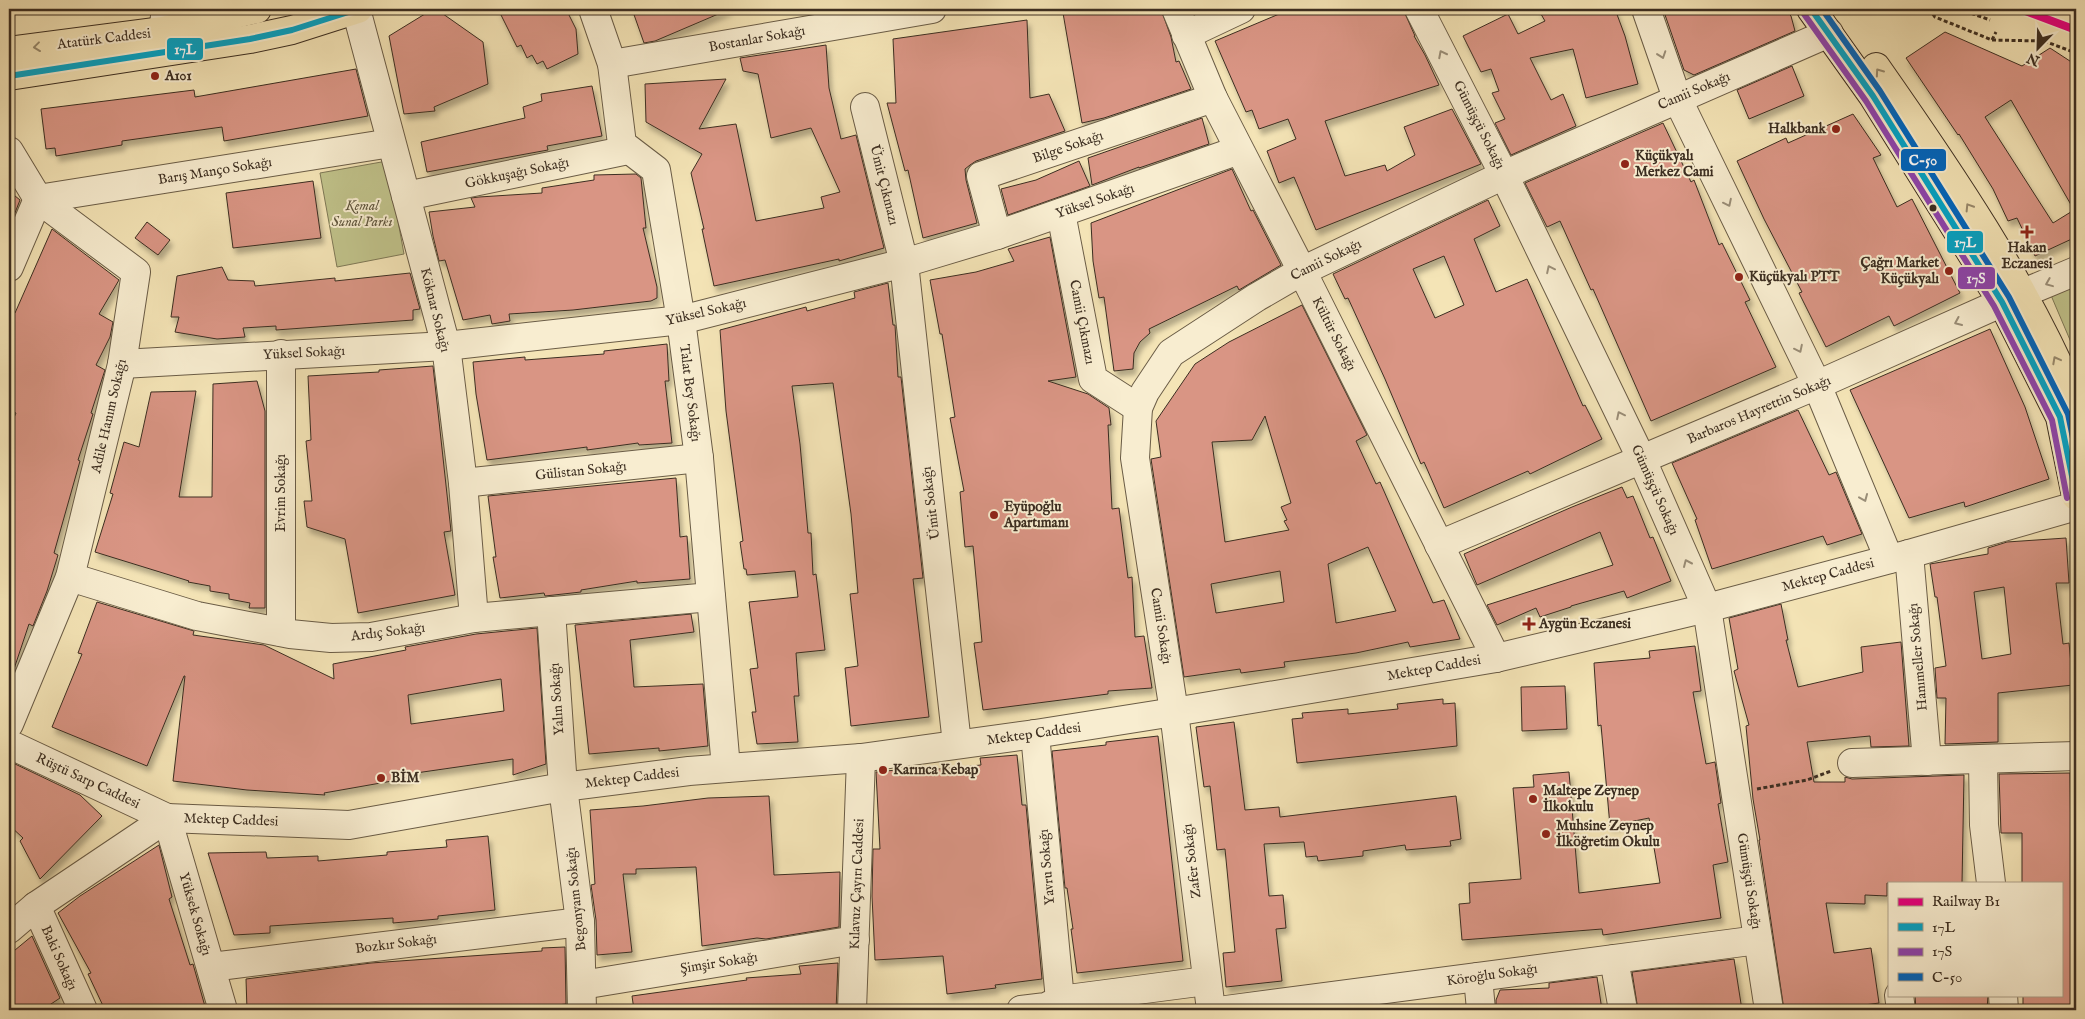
<svg xmlns="http://www.w3.org/2000/svg" width="2085" height="1019" font-family="'IM FELL English',serif">
  <style>
    .green { fill: #c0c28a; stroke: #7e7856 }
    .building { fill: #d99584; stroke: #3c2e21; fill-rule: evenodd; filter: url(#shadow) }
    .lines { fill: none; stroke-linecap: round; stroke-linejoin: round }
    .minor-casing { stroke: #6a5c46; stroke-width: 30 }
    .major-casing { stroke: #3c2e21; stroke-width: 30 }
    .path { stroke: #3c2e21; stroke-width: 3; stroke-dasharray: 4 2.5; stroke-linecap: butt }
    .minor { stroke: #f8edd0; stroke-width: 28 }
    .major { stroke: #f4e4b6; stroke-width: 28 }
    .bus-1-casing { stroke: #f8edd0; stroke-width: 10 }
    .bus-2-casing { stroke: #f8edd0; stroke-width: 10 }
    .bus-3-casing { stroke: #f8edd0; stroke-width: 10 }
    .bus-1 { stroke: #03a3c5; stroke-width: 6 }
    .bus-2 { stroke: #8e44ad; stroke-width: 6 }
    .bus-3 { stroke: #0065bd; stroke-width: 6 }
    .rail-1-casing { stroke: #f8edd0; stroke-width: 11 }
    .rail-1 { stroke: #e5007d; stroke-width: 8 }
    .oneway { stroke: #98896c }
    .oneway2 { stroke: #9a8e78 }
    .poi-dot { fill: #8f2418; stroke: #f8edd0; stroke-width: 2 }
    .bus-dot { fill: #3c2e21; stroke: #f8edd0; stroke-width: 2 }
    .labels { text-anchor: middle; dominant-baseline: central; stroke-width: 4; stroke-linejoin: round; paint-order: stroke }
    .street-label { font-size: 14px; fill: #3c2e21; stroke: #f8edd0 }
    .poi-label { font-size: 14px; font-weight: bold; fill: #3c2e21; stroke: #f8edd0; text-anchor: start }
    .park-label { font-size: 14px; font-style: italic; fill: #5d533b; stroke: #f8edd0 }
    .line-badge { stroke: #f8edd0; stroke-width: 2 }
    .badge-label { font-size: 14px; text-anchor: middle; font-weight: bold; fill: #fff }
  </style>
  <defs>
    <filter id="shadow"><feDropShadow dx="3" dy="5.5" stdDeviation="2.5" flood-color="#0004"/></filter>
  </defs>
  <rect width="100%" height="100%" fill="#f4e4b6"/>
  <filter id="stains"><feTurbulence type="fractalNoise" baseFrequency=".004" numOctaves="4"/><feColorMatrix values="0 0 0 0 .2 0 0 0 0 .09 0 0 0 0 .02 0 0 0 .5 -.17"/></filter>
  <radialGradient id="worn" r=".72"><stop offset=".6" stop-color="#630" stop-opacity="0"/><stop offset="1" stop-color="#630" stop-opacity=".3"/></radialGradient>
  <g class="green">
    <path d="M387,161L404,254L337,267L320,173Z"/>
    <path d="M2076,282V354L2050,293Z"/>
  </g>
  <g class="building">
    <path d="M433,9H436L483,42L488,84L434,107L435,111L404,114L389,36Z"/>
    <path d="M498,9H566L576,29L578,54L547,69L543,61L537,64L532,55L527,58L521,45L517,47Z"/>
    <path d="M632,9H730L655,41L644,43Z"/>
    <path d="M1107,9H1161L1171,37L1176,62L1179,61L1191,89L1104,118L1082,123L1063,13Z"/>
    <path d="M1291,9H1403L1415,36H1414L1425,55L1439,85L1325,121L1345,176L1385,165L1387,171L1415,155L1404,127L1452,109L1481,164L1316,230L1294,177L1279,183L1267,151L1296,139L1288,119L1259,129L1252,110L1246,112L1215,41Z"/>
    <path d="M1538,9H1615L1625,36L1638,84L1586,98L1573,49L1530,58L1551,100L1563,94L1576,126L1511,155L1495,123L1505,119L1492,93L1499,91L1491,69L1481,72L1463,36L1508,14L1518,34L1545,21Z"/>
    <path d="M1663,9H1784L1791,16L1795,31L1694,75L1684,70Z"/>
    <path d="M1027,20L1030,98L1049,94L1065,131L976,161L970,165L965,169L966,180L977,223L923,238L908,170L905,171L887,103H896L893,39Z"/>
    <path d="M1945,32L2022,66L2050,48L2076,65V237L2035,256L2017,218L2008,221L1993,189L1959,134L1958,135L1906,58ZM2011,100L2074,210L2053,223L1985,117Z"/>
    <path d="M826,45L829,88L841,139L856,135L884,248L839,261V259L714,286L702,229H704L691,173L702,154L646,122L645,84L726,79L699,129L736,124L756,221L824,208L821,197L840,192L811,128L771,138L758,74L743,71L740,58Z"/>
    <path d="M1792,66L1804,96L1749,119L1737,90Z"/>
    <path d="M356,69L368,116L224,141L222,127L122,141V145L56,156L55,148L46,149L41,109L194,90L195,97Z"/>
    <path d="M592,86L602,136L547,146L548,150L427,172L421,142L525,118L523,107L542,101L541,94Z"/>
    <path d="M1853,114L1881,155L1873,158L1897,207L1912,199L1960,293L1894,326L1889,316L1826,347L1799,293L1802,292L1764,219L1737,161L1786,138L1788,143Z"/>
    <path d="M1202,118L1209,144L1139,168V167L1092,185L1088,158Z"/>
    <path d="M1663,123L1691,182L1694,180L1719,245L1722,243L1750,300L1745,302L1776,367L1651,421L1593,289L1591,290L1560,221L1547,227L1525,183Z"/>
    <path d="M1079,161L1090,186L1008,215L1001,189L1036,180Z"/>
    <path d="M1232,169L1251,211L1253,210L1281,265L1239,290L1237,286L1149,329L1150,333L1140,342L1134,353L1133,369L1114,371L1104,297L1099,298L1093,261L1091,223Z"/>
    <path d="M636,174L641,178L646,228H643L657,287V298L651,301L573,310L509,314L510,321L492,324L490,315L463,320L445,260L439,261L433,236L429,212L475,207L471,198L479,197L542,193V188L594,180V175Z"/>
    <path d="M313,181L321,238L233,248L226,193Z"/>
    <path d="M9,191L20,200L9,228Z"/>
    <path d="M1488,200L1500,226L1474,239L1496,292L1527,279L1583,406L1585,405L1602,439L1530,474L1528,471L1444,508L1424,462L1421,464L1385,379L1348,298L1345,299L1333,274ZM1444,256L1464,305L1435,318L1413,269Z"/>
    <path d="M147,222L170,240L158,255L135,238Z"/>
    <path d="M52,229L119,280L99,314L113,322L110,337L96,365L105,370L91,413L93,414L78,460L80,461L54,553L58,555L47,591L33,626L29,624L12,675L9,674V429L16,413L9,410V323L13,312L15,313Z"/>
    <path d="M1050,237L1076,377L1048,381L1088,394L1109,408L1111,425H1108L1112,509L1119,508L1128,578L1132,577L1135,637L1144,636L1152,688L1108,691V694L983,710L974,643L982,642L973,546L965,547L960,492L964,491L950,418L955,417L942,334H940L930,280L976,272L1014,261L1008,249Z"/>
    <path d="M222,267L228,280L254,281L255,286L335,278V281L410,273L420,309L413,310V320L276,330V326L243,328L245,337L217,339L175,332L179,317H171L177,276Z"/>
    <path d="M888,283L893,325H895L898,377H901L923,578L913,579L929,717L851,726L845,668L858,666L850,594L858,593L851,514L833,383L792,386L800,444L808,533H811L813,575L816,574L825,650L796,653L799,696H794L798,742L757,744L752,712H756L750,669L758,668L749,602L798,597L795,571L747,575L746,569H744L740,542L743,541L726,411L720,330L806,307L807,311L855,298L854,292Z"/>
    <path d="M1302,305L1367,435L1356,441L1376,484L1380,482L1433,603L1444,600L1460,639L1410,647L1408,642L1356,653L1284,662L1285,667L1241,673L1240,669L1184,677L1151,459L1161,457L1156,421L1195,364L1229,342ZM1265,416L1291,503L1281,507L1287,520L1284,521L1289,530L1225,542L1212,442L1252,440ZM1368,547L1396,611L1336,623L1328,564ZM1280,571L1284,602L1216,613L1211,584Z"/>
    <path d="M1990,329L2025,407L2049,479L1965,507L1964,502L1909,518L1850,390Z"/>
    <path d="M667,344L669,381H665L672,443L639,445L638,443L587,450V447L487,460L476,394L473,362L525,357V360L604,354V351Z"/>
    <path d="M433,366L451,531L444,532L455,595L358,613L345,539L307,527L304,501H312L306,441L311,440L308,376L379,372V370Z"/>
    <path d="M257,381L265,411V608H249L250,603L229,599V594L210,591V586L188,582L189,581L95,552L113,494L110,493L124,442L139,447L151,392L196,391L179,497H212L213,384Z"/>
    <path d="M1798,410L1829,475L1836,472L1862,534L1827,545L1823,536L1712,569L1695,520L1697,519L1672,463Z"/>
    <path d="M676,478L680,537L687,536L690,579L637,583V581L581,590V592L545,596L544,593L500,598L493,557H496L488,496Z"/>
    <path d="M1622,487L1627,498L1633,496L1650,538L1653,537L1671,581L1627,598L1624,591L1571,606V607L1540,617L1536,608L1497,625L1487,605L1613,565L1600,532L1477,585L1464,554L1572,507Z"/>
    <path d="M2066,538L2069,583H2056L2063,644L2069,643L2073,685L1998,693V742L1945,744L1946,698H1937L1935,668L1946,666L1937,597H1935L1930,564L1988,554V548L2007,542ZM2004,587L2011,654L1982,659L1974,592Z"/>
    <path d="M97,602L194,631L193,635L264,645L334,679L333,664L406,650L405,647L476,634L537,628L546,764L513,775V759L409,774V778L324,793L325,795L247,790L173,781L185,676H184L147,766L52,727L82,654L78,653ZM501,679L504,711L411,724L408,695Z"/>
    <path d="M1781,604L1788,640H1786L1798,687L1863,672L1861,647L1901,642L1909,746L1871,747L1870,736L1807,742L1814,782H1845V777L1852,779L1964,775L1962,883H1887V896L1865,895V904L1826,903L1834,953L1871,948L1879,1003L1828,1010H1784L1759,840H1760L1753,799L1746,726L1749,725L1734,671L1738,669L1729,618Z"/>
    <path d="M691,614L694,632L630,640L634,687L703,684L708,746L659,751V748L589,754L575,625Z"/>
    <path d="M1695,646L1701,691L1693,692L1706,764L1715,762L1721,803L1718,804L1728,862L1713,865L1721,918L1603,935L1602,929L1462,940L1459,904L1470,903L1469,883L1521,879L1513,788L1534,787L1533,775L1569,772L1579,893L1660,883L1649,818L1610,826L1601,725L1598,726L1594,663L1650,658L1649,651Z"/>
    <path d="M1565,686L1567,729L1522,731L1521,687Z"/>
    <path d="M1443,699V704L1455,703L1457,746L1297,763L1292,719L1303,718L1302,713L1348,709V714L1398,709L1397,704Z"/>
    <path d="M1234,722L1245,810L1279,807L1280,817L1456,796L1461,839L1450,841L1451,846L1406,850L1405,845L1363,851V856L1318,861L1317,856L1306,857L1304,842L1264,844L1269,896L1283,895L1286,928L1276,929L1282,981L1226,987L1223,953L1235,952L1225,849L1217,850L1210,786L1204,787L1196,727Z"/>
    <path d="M1158,736L1183,961L1077,973L1071,929H1073L1067,888H1065L1052,751L1106,745V742Z"/>
    <path d="M1017,755L1022,805H1026L1042,979L995,985L996,988L947,994L943,956L875,960L872,896L873,849H880L876,772L917,768V771L981,765L980,758Z"/>
    <path d="M13,763L80,795L102,816L40,879L20,841L23,838L9,825V768Z"/>
    <path d="M2070,773L2071,852H2076V1010H2023V995H2061V883H2022V833H2001L1999,774Z"/>
    <path d="M769,796L774,875L840,872L839,927L766,939L757,938L702,946L696,867L636,869V874H623L632,952L597,955L596,920L591,885L595,884L590,810L643,806L708,798Z"/>
    <path d="M488,836L495,910L438,916V919L393,923V918L270,926V933L234,935L208,853L266,852L267,858L318,856V861L387,855V852L447,847L446,840Z"/>
    <path d="M159,845L172,897L169,899L190,965L193,964L206,1010H105L88,974L91,973L58,913L80,896Z"/>
    <path d="M32,936L60,998L42,1010H9V955Z"/>
    <path d="M565,947L566,1004L531,1008V1010H247L246,979L371,963L542,951V948Z"/>
    <path d="M1734,959L1742,1010H1638L1632,972Z"/>
    <path d="M838,963L836,1010H634L632,996L747,980L746,978L801,974L799,966Z"/>
    <path d="M1597,977L1602,1010H1496V1000L1500,990L1549,988V983Z"/>
    <path d="M1915,995H1988L1987,1010H1916Z"/>
  </g>
  <g class="lines">
    <g class="minor-casing">
      <g id="minor">
        <path d="M356,9L446,346L463,483L474,618"/>
        <path d="M593,9L612,64L622,144L656,170L681,320L699,458L726,768"/>
        <path d="M1176,9L1213,98L1302,271L1496,658"/>
        <path d="M1419,9L1504,175L1642,460L1707,608L1769,1010"/>
        <path d="M1646,9L1677,98L1817,385L1889,559"/>
        <path d="M163,31L166,9"/>
        <path d="M1186,35L1241,9"/>
        <path d="M612,64L932,9"/>
        <path d="M865,107L904,263L957,744"/>
        <path d="M9,151L38,199L136,272L122,364L70,577L9,724"/>
        <path d="M406,196L628,150"/>
        <path d="M1061,213L1093,379L1138,408"/>
        <path d="M997,235L981,176L1213,98"/>
        <path d="M9,267L38,199L391,143"/>
        <path d="M281,354V632"/>
        <path d="M122,364L446,346L681,320L904,263L997,235L1239,150"/>
        <path d="M463,483L699,458"/>
        <path d="M1439,545L1817,385L2021,294L2076,271"/>
        <path d="M1909,554L1927,761"/>
        <path d="M70,577L197,616L290,634L331,638L371,637L474,618L711,597"/>
        <path d="M551,611L563,787L580,922L582,1010"/>
        <path d="M1035,734L1060,1000"/>
        <path d="M9,744L167,818"/>
        <path d="M1983,759L1984,825L1991,883"/>
        <path d="M1852,763L2076,756"/>
        <path d="M167,818L223,1010"/>
        <path d="M36,906L83,1010"/>
        <path d="M9,929L36,906L167,818L349,825L563,787L689,771L861,758L1035,734L1174,712L1496,658L1707,608L1909,554L2076,506"/>
        <path d="M1614,959L1623,1010"/>
        <path d="M211,967L580,922"/>
        <path d="M1478,977L1481,1010"/>
        <path d="M582,985L855,940"/>
        <path d="M1899,995L1901,1010"/>
        <path d="M2003,995L2004,1010"/>
        <path d="M852,1010L861,758"/>
        <path d="M1021,1010L1046,1007L1060,1000L1206,981"/>
        <path d="M1211,1010L1174,712L1135,458L1138,408L1145,392L1171,353L1257,297L1302,271L1504,175L1829,33"/>
        <path d="M1226,1010L1758,940"/>
      </g>
    </g>
    <g class="major-casing">
      <g id="major">
        <path d="M1811,9L1873,96L2002,302L2060,417L2076,496"/>
        <path d="M9,51L163,31L257,9"/>
        <path d="M1876,67C1951,174 2026,284 2076,404"/>
        <path d="M9,76L250,39L292,30L358,9"/>
      </g>
    </g>
    <g class="path">
      <path d="M1929,9L1935,17L1992,40L2044,41L2076,53"/>
      <path d="M1959,9L1990,20"/>
      <path d="M1992,40L1996,32"/>
      <path d="M1757,789L1807,780L1831,771"/>
    </g>
    <use href="#minor" class="minor"/>
    <use href="#major" class="major"/>
    <g class="bus-1-casing">
      <g id="bus-1">
        <path d="M1811,9L1873,96L2002,302L2060,417L2076,496"/>
        <path d="M9,76L250,39L292,30L358,9"/>
      </g>
    </g>
    <g class="bus-2-casing">
      <path id="bus-2" d="M1804,14L1866,101L1994,306L2052,420L2067,498"/>
    </g>
    <g class="bus-3-casing">
      <path id="bus-3" d="M1822,9L1880,91L2009,297L2068,414L2076,453"/>
    </g>
    <use href="#bus-1" class="bus-1"/>
    <use href="#bus-2" class="bus-2"/>
    <use href="#bus-3" class="bus-3"/>
    <g class="rail-1-casing">
      <path id="rail-1" d="M2020,9L2076,30"/>
    </g>
    <use href="#rail-1" class="rail-1"/>
  </g>
  <defs><path id="oneway-chevron" d="M-2-3.5L2.5 0L-2 3.5" fill="none" stroke-width="1.6" stroke-linecap="round" stroke-linejoin="round" transform="scale(1.25)"/></defs>
  <g class="oneway">
    <use href="#oneway-chevron" transform="translate(37 47) rotate(173)"/>
    <use href="#oneway-chevron" transform="translate(1879 72) rotate(-125)"/>
    <use href="#oneway-chevron" transform="translate(1969 207) rotate(-122)"/>
    <use href="#oneway-chevron" transform="translate(2056 360) rotate(-118)"/>
  </g>
  <g class="oneway2">
    <use href="#oneway-chevron" transform="translate(1442 54) rotate(-117)"/>
    <use href="#oneway-chevron" transform="translate(1662 55) rotate(71)"/>
    <use href="#oneway-chevron" transform="translate(1728 203) rotate(64)"/>
    <use href="#oneway-chevron" transform="translate(1550 269) rotate(-116)"/>
    <use href="#oneway-chevron" transform="translate(2049 283) rotate(158)"/>
    <use href="#oneway-chevron" transform="translate(1958 322) rotate(156)"/>
    <use href="#oneway-chevron" transform="translate(1799 349) rotate(64)"/>
    <use href="#oneway-chevron" transform="translate(1620 415) rotate(-116)"/>
    <use href="#oneway-chevron" transform="translate(1864 498) rotate(67)"/>
    <use href="#oneway-chevron" transform="translate(1687 563) rotate(-114)"/>
  </g>
  <g class="poi-dot">
    <circle cx="155" cy="76" r="5"/>
    <circle cx="1836" cy="129" r="5"/>
    <circle cx="1625" cy="164" r="5"/>
    <path d="M2024.5 224.5h5v5h5v5h-5v5h-5v-5h-5v-5h5z"/>
    <circle cx="1949" cy="271" r="5"/>
    <circle cx="1739" cy="277" r="5"/>
    <circle cx="994" cy="515" r="5"/>
    <path d="M1526.5 616.5h5v5h5v5h-5v5h-5v-5h-5v-5h5z"/>
    <circle cx="883" cy="770" r="5"/>
    <circle cx="381" cy="778" r="5"/>
    <circle cx="1533" cy="799" r="5"/>
    <circle cx="1546" cy="834" r="5"/>
  </g>
  <circle class="bus-dot" cx="1933" cy="208" r="4.5"/>
  <g class="labels">
    <g class="street-label">
      <text transform="translate(104 39) rotate(-7)">Atatürk Caddesi</text>
      <text transform="translate(757 39) rotate(-10)">Bostanlar Sokağı</text>
      <text transform="translate(1694 91) rotate(-23)">Camii Sokağı</text>
      <text transform="translate(1479 125) rotate(63)">Gümüşçü Sokağı</text>
      <text transform="translate(1068 147) rotate(-19)">Bilge Sokağı</text>
      <text transform="translate(215 171) rotate(-9)">Barış Manço Sokağı</text>
      <text transform="translate(517 173) rotate(-12)">Gökkuşağı Sokağı</text>
      <text transform="translate(884 185) rotate(76)">Ümit Çıkmazı</text>
      <text transform="translate(1095 201) rotate(-19)">Yüksel Sokağı</text>
      <text transform="translate(1326 260) rotate(-26)">Camii Sokağı</text>
      <text transform="translate(435 310) rotate(76)">Köknar Sokağı</text>
      <text transform="translate(706 312) rotate(-13)">Yüksel Sokağı</text>
      <text transform="translate(1082 322) rotate(79)">Camii Çıkmazı</text>
      <text transform="translate(1334 334) rotate(63)">Kültür Sokağı</text>
      <text transform="translate(304 353) rotate(-3)">Yüksel Sokağı</text>
      <text transform="translate(690 393) rotate(83)">Talat Bey Sokağı</text>
      <text transform="translate(1759 410) rotate(-23)">Barbaros Hayrettin Sokağı</text>
      <text transform="translate(109 416) rotate(-77)">Adile Hanım Sokağı</text>
      <text transform="translate(581 471) rotate(-6)">Gülistan Sokağı</text>
      <text transform="translate(1655 490) rotate(66)">Gümüşçü Sokağı</text>
      <text transform="translate(281 493) rotate(-90)">Evrim Sokağı</text>
      <text transform="translate(931 503) rotate(-97)">Ümit Sokağı</text>
      <text transform="translate(1828 575) rotate(-15)">Mektep Caddesi</text>
      <text transform="translate(1161 626) rotate(81)">Camii Sokağı</text>
      <text transform="translate(388 632) rotate(-7)">Ardıç Sokağı</text>
      <text transform="translate(1918 657) rotate(-95)">Hanımeller Sokağı</text>
      <text transform="translate(1434 668) rotate(-10)">Mektep Caddesi</text>
      <text transform="translate(557 699) rotate(-94)">Yalın Sokağı</text>
      <text transform="translate(1034 734) rotate(-8)">Mektep Caddesi</text>
      <text transform="translate(632 778) rotate(-7)">Mektep Caddesi</text>
      <text transform="translate(88 781) rotate(25)">Rüştü Sarp Caddesi</text>
      <text transform="translate(231 820) rotate(2)">Mektep Caddesi</text>
      <text transform="translate(1192 861) rotate(-97)">Zafer Sokağı</text>
      <text transform="translate(1047 867) rotate(-95)">Yavru Sokağı</text>
      <text transform="translate(1749 881) rotate(81)">Gümüşçü Sokağı</text>
      <text transform="translate(857 884) rotate(-88)">Kılavuz Çayırı Caddesi</text>
      <text transform="translate(576 899) rotate(-96)">Begonyam Sokağı</text>
      <text transform="translate(195 914) rotate(74)">Yüksek Sokağı</text>
      <text transform="translate(396 944) rotate(-7)">Bozkır Sokağı</text>
      <text transform="translate(59 958) rotate(66)">Baki Sokağı</text>
      <text transform="translate(719 963) rotate(-9)">Şimşir Sokağı</text>
      <text transform="translate(1492 975) rotate(-8)">Köroğlu Sokağı</text>
    </g>
    <g class="poi-label">
      <text x="165" y="76">A101</text>
      <text x="1826" y="129" text-anchor="end">Halkbank</text>
      <text x="1635" y="156">Küçükyalı<tspan x="1635" dy="16">Merkez Cami</tspan></text>
      <text x="2027" y="248" text-anchor="middle">Hakan<tspan x="2027" dy="16">Eczanesi</tspan></text>
      <text x="1939" y="263" text-anchor="end">Çağrı Market<tspan x="1939" dy="16">Küçükyalı</tspan></text>
      <text x="1749" y="277">Küçükyalı PTT</text>
      <text x="1004" y="507">Eyüpoğlu<tspan x="1004" dy="16">Apartımanı</tspan></text>
      <text x="1539" y="624">Aygün Eczanesi</text>
      <text x="893" y="770">Karınca Kebap</text>
      <text x="391" y="778">BİM</text>
      <text x="1543" y="791">Maltepe Zeynep<tspan x="1543" dy="16">İlkokulu</tspan></text>
      <text x="1556" y="826">Muhsine Zeynep<tspan x="1556" dy="16">İlköğretim Okulu</tspan></text>
    </g>
    <g class="park-label">
      <text x="362" y="206">Kemal<tspan x="362" dy="16">Sunal Parkı</tspan></text>
    </g>
  </g>
  <g class="line-badge">
    <rect x="166" y="37" width="38" height="24" rx="5" fill="#03a3c5"/>
    <rect x="1900" y="148" width="47" height="24" rx="5" fill="#0065bd"/>
    <rect x="1946" y="230" width="38" height="24" rx="5" fill="#03a3c5"/>
    <rect x="1957" y="266" width="39" height="24" rx="5" fill="#8e44ad"/>
  </g>
  <g class="badge-label">
    <text x="185" y="54">17L</text>
    <text x="1923" y="165">C-50</text>
    <text x="1965" y="247">17L</text>
    <text x="1976" y="283">17S</text>
  </g>
  <rect width="2085" height="1019" fill="none" stroke="#f4e4b6" stroke-width="30"/>
  <rect x="10" y="10" width="2065" height="999" fill="none" stroke="#3c2e21" stroke-width="2.5"/>
  <rect x="15" y="15" width="2055" height="989" fill="none" stroke="#3c2e21"/>
  <rect x="1888" y="882" width="175" height="115" fill="#f8edd0" stroke="#ada18a"/>
  <rect x="1898" y="898" width="25" height="8" fill="#e5007d" stroke="#ada18a"/>
  <text x="1932" y="906" font-size="15" fill="#3c2e21">Railway B1</text>
  <rect x="1898" y="923" width="25" height="8" fill="#03a3c5" stroke="#ada18a"/>
  <text x="1932" y="932" font-size="15" fill="#3c2e21">17L</text>
  <rect x="1898" y="948" width="25" height="8" fill="#8e44ad" stroke="#ada18a"/>
  <text x="1932" y="956" font-size="15" fill="#3c2e21">17S</text>
  <rect x="1898" y="973" width="25" height="8" fill="#0065bd" stroke="#ada18a"/>
  <text x="1932" y="982" font-size="15" fill="#3c2e21">C-50</text>
  <g transform="translate(2038 48) rotate(203)" stroke="#f8edd0" stroke-width="4" paint-order="stroke">
  <path d="M0-4L9 19L0 12L-9 19Z" fill="#3c2e21"/>
  <text y="-8" font-size="14" font-weight="bold" text-anchor="middle" fill="#3c2e21">N</text>
  </g>
  <rect width="100%" height="100%" filter="url(#stains)"/>
  <rect width="100%" height="100%" fill="url(#worn)"/>
</svg>
